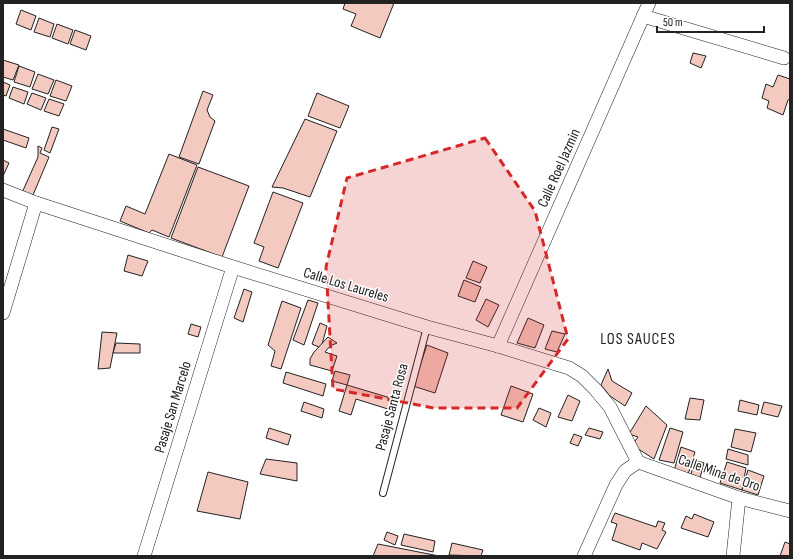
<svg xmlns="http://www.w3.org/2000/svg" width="793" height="559" font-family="'Sofia Sans Condensed',sans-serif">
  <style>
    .building { fill: #f3c9c0; stroke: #222 }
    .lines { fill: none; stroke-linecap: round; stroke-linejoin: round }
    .lane-casing { stroke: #222; stroke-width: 8 }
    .street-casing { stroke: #222; stroke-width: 14 }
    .lane { stroke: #fff; stroke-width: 6 }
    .street { stroke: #fff; stroke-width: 13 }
    .marked { fill: #d62828; fill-opacity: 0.2; stroke: #d62828; stroke-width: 3; stroke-dasharray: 8 5; stroke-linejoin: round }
    .labels { text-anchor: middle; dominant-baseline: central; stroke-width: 3; stroke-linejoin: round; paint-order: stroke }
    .street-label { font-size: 15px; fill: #222; stroke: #fff }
    .neighbourhood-label { font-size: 16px; letter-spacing: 1px; fill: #222; stroke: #fff }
  </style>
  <rect width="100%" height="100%" fill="#fff"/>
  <g class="building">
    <path d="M345,3H394L380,38L351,26L356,14L343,9Z"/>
    <path d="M21,10L36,16L31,30L16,24Z"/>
    <path d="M39,18L54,24L50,37L34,32Z"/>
    <path d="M57,24L73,30L68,44L52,38Z"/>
    <path d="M75,30L91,36L86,50L70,44Z"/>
    <path d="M693,53L706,56L701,68L690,63Z"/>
    <path d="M3,60L19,65L13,80L3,77Z"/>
    <path d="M19,66L35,72L30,87L14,82Z"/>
    <path d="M38,74L54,80L48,94L32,89Z"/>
    <path d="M778,75L790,79V98L788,100L783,115L767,108L769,101L762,98L766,84L773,87Z"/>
    <path d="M56,80L72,86L66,101L50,96Z"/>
    <path d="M3,82L10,85L6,96L3,95Z"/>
    <path d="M13,87L28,92L24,104L9,98Z"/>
    <path d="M203,91L213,95L207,110L210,117L215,121L199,164L179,157Z"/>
    <path d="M32,93L46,98L41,110L27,104Z"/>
    <path d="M317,93L349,106L340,128L308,116Z"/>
    <path d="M49,99L64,104L59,116L44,111Z"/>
    <path d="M305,119L337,131L310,197L283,188L272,187Z"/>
    <path d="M52,127L59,129L50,153L44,150Z"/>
    <path d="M3,129L29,138L26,148L3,140Z"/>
    <path d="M38,146L42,148L40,153L49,157L33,195H21L38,157Z"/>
    <path d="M169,154L197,165L169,237L152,230L149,233L120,221L126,206L145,214Z"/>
    <path d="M3,160L9,163L3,176Z"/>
    <path d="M198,167L249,186L222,257L171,238Z"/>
    <path d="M273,192L303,203L278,268L259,261L264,247L254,243Z"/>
    <path d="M128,255L148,261L142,276L124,271Z"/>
    <path d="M473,261L487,267L480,283L466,278Z"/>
    <path d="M464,280L481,287L475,302L458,296Z"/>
    <path d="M244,289L252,292L243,322L234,318Z"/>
    <path d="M486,299L499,305L488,327L476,320Z"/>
    <path d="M308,300L318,303L304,345L293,340Z"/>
    <path d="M282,301L301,308L281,369L271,366L275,351L268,345Z"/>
    <path d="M528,318L544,325L535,348L517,343Z"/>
    <path d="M320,323L327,326L321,348L312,344Z"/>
    <path d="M191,324L201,327L198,337L188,334Z"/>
    <path d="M552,331L565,334L557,352L545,349Z"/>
    <path d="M102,332L117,333L110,368L98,369Z"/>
    <path d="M328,337L337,343L330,346L325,352L337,356L332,371L310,365V359L314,352Z"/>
    <path d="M116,343L140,344V353H113Z"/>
    <path d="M427,345L448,353L435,393L413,386Z"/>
    <path d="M608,369L612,381L632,393L625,406L610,396L601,385Z"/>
    <path d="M335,371L350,375L347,385L332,381Z"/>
    <path d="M286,372L326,384L323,396L283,383Z"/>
    <path d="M347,385L394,399L391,410L356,399L351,415L339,411Z"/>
    <path d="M511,386L533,394L523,422L501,415Z"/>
    <path d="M568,395L580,401L572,421L558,417Z"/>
    <path d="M690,398L704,400L700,420L685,419Z"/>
    <path d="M740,400L759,405L757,415L738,411Z"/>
    <path d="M304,402L324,409L322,418L301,411Z"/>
    <path d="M764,402L782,406L778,417L761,413Z"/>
    <path d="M646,406L667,425L654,459L632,445L638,437L629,434Z"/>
    <path d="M539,408L551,413L546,427L533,420Z"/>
    <path d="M269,428L291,435L288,445L266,438Z"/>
    <path d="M589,428L603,432L600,439L585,435Z"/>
    <path d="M670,428L683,432L674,463L659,460Z"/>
    <path d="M735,429L756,433L751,452L731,447Z"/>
    <path d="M574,434L582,437L578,446L570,443Z"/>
    <path d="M681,447L695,452L687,478L673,474Z"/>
    <path d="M728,449L748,455V465L726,459Z"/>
    <path d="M266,459L297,463V481L260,474Z"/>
    <path d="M695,460L704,463L700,478L691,474Z"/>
    <path d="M727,462L746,468L742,490L720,483Z"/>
    <path d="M748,470L764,476L758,495L742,490Z"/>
    <path d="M208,472L248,482L240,519L197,511Z"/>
    <path d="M615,513L656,527L658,521L665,523L662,530L666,532L657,549L642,543L640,550L612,540L617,524L611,522Z"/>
    <path d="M694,514L714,522L708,537L681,528L686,516L692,519Z"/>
    <path d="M387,532L398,536L395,545L384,540Z"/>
    <path d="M404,534L435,541L433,552L401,545Z"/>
    <path d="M785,542L790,544V556H780Z"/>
    <path d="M452,543L483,550L481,556L449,555Z"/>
    <path d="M378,544L439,556H373Z"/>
  </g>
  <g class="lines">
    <g class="lane-casing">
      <path id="lane" d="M383,493L427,327"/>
    </g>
    <g class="street-casing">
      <g id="street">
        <path d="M643,16L784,58"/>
        <path d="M3,190L36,203L233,267L427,327L498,346L569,368L582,376L595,389L610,407L638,462"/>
        <path d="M3,313L36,203"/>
        <path d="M498,346L649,3"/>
        <path d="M638,462L739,498L790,511"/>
        <path d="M144,556L233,267"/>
        <path d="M584,556L616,485L625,471L638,462"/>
        <path d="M733,556L739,498"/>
      </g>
    </g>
    <use href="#lane" class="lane"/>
    <use href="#street" class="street"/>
  </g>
  <path class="marked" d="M485,138L535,211L568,339L517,408H434L333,389L326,267L347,178Z"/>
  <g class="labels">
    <g class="street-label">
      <text transform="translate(559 168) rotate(-66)">Calle Roel Jazmin</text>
      <text transform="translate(346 285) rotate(17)">Calle Los Laureles</text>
      <text transform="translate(173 407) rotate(-73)">Pasaje San Marcelo</text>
      <text transform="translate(392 407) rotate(-75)">Pasaje Santa Rosa</text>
      <text transform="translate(719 473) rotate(19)">Calle Mina de Oro</text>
    </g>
    <g class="neighbourhood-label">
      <text x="638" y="339">LOS SAUCES</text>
    </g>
  </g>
  <rect width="793" height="559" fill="none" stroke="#222222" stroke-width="8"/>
  <path d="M657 26v6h107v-6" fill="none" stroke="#222222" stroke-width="2"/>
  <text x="663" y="26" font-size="12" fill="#222222" stroke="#ffffff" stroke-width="3" paint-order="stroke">50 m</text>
</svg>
